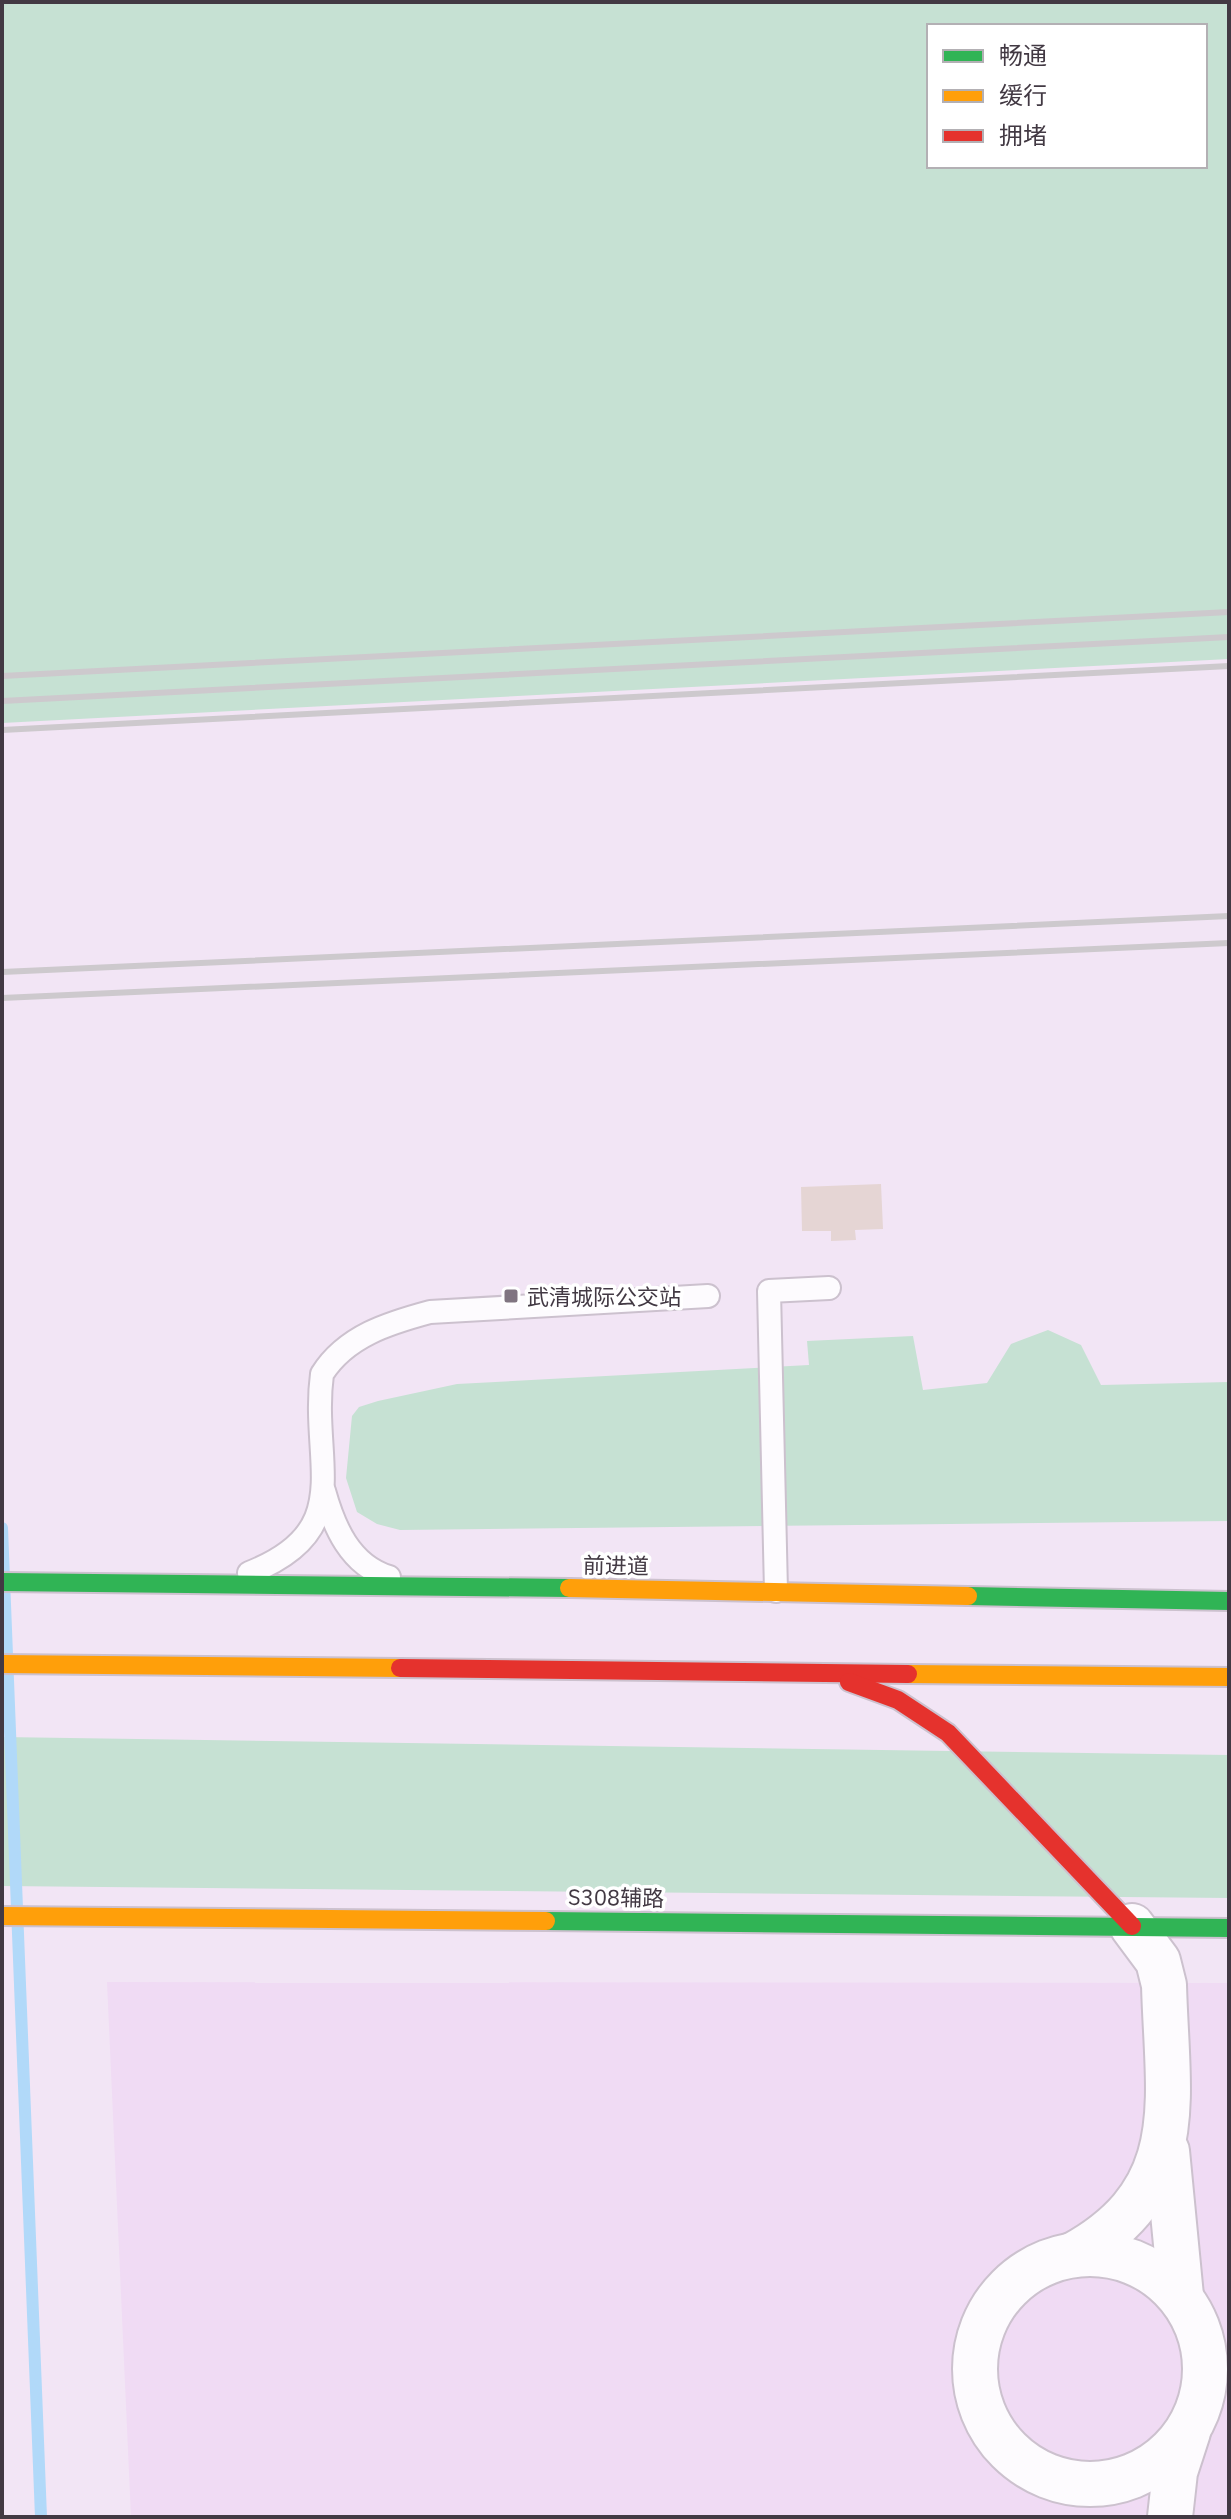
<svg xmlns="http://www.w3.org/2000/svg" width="1231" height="2519" font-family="'IBM Plex Sans','Noto Sans SC',sans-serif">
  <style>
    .built { fill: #f0dbf4 }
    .green { fill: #c6e1d3; fill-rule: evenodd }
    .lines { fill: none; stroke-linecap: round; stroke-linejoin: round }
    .stream { stroke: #b1d9f9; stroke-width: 12 }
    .building { fill: #e5d5d4 }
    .lane-casing { stroke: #ccc1ce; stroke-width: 26 }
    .street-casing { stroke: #ccc1ce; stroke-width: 48 }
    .fast-casing { stroke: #ccc1ce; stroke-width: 22 }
    .slow-casing { stroke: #ccc1ce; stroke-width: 22 }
    .jam-casing { stroke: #ccc1ce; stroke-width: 22 }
    .lane { stroke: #fdfbfe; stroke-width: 22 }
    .street { stroke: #fdfbfe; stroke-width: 44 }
    .fast { stroke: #30b455; stroke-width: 18 }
    .slow { stroke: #ff9f0a; stroke-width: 18 }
    .jam { stroke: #e5322d; stroke-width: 18 }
    .rail { stroke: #cdc9cd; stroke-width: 6 }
    .poi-dot { fill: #807581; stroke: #fff; stroke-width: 3 }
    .labels { text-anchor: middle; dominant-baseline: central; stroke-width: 7; stroke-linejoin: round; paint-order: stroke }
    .poi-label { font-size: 22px; fill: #423943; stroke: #fff; text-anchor: start }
    .street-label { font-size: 22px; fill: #423943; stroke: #fff }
  </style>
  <rect width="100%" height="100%" fill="#f2e5f5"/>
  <path class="built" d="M107,1982L1229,1983V2517H131Z"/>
  <g class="green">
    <path d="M2,2H1229V659L2,723ZM929,26H1205V166H929Z"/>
    <path d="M1048,1330L1081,1345L1101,1385L1229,1382V1521L400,1530L377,1524L357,1512L346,1478L352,1416L359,1407L378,1401L457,1384L809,1365L807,1341L913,1336L923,1390L987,1383L1011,1344Z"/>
    <path d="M2,1737L1229,1755V1898L2,1886Z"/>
  </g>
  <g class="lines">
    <path class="stream" d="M2,1528L41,2517"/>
  </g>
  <path class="building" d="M881,1184L883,1229L855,1230L856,1240L831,1241V1231H802L801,1187Z"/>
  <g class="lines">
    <g class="lane-casing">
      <g id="lane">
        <path d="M324,1491C334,1527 350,1565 389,1577"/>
        <path d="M249,1573C359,1530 310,1463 322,1374C346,1336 389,1323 430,1312L708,1296"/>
        <path d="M776,1591L769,1291L829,1288"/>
      </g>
    </g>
    <g class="street-casing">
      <g id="street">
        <path d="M1167,2151L1181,2296"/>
        <circle cx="1090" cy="2369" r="115"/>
        <path d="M1073,2255C1191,2190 1167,2100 1164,1985L1158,1961L1132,1926"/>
        <path d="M1170,2517L1175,2472L1188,2432"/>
      </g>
    </g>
    <g class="fast-casing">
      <g id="fast">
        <path d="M2,1582L569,1588"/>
        <path d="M968,1596L1229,1601"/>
        <path d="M546,1921L1229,1928"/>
      </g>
    </g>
    <g class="slow-casing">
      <g id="slow">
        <path d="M569,1588L968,1596"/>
        <path d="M2,1664L400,1668"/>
        <path d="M908,1674L1229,1677"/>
        <path d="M2,1916L546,1921"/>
      </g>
    </g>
    <g class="jam-casing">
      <g id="jam">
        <path d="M400,1668L908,1674"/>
        <path d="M849,1682L898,1700L948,1733L1132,1926"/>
      </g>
    </g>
    <use href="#lane" class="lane"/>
    <use href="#street" class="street"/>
    <use href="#fast" class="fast"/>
    <use href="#slow" class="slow"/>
    <use href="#jam" class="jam"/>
    <g class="rail">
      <path d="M2,676L1229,612"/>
      <path d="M2,701L1229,637"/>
      <path d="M2,730L1229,666"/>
      <path d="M2,972L1229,916"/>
      <path d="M2,998L1229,943"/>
    </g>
  </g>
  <rect class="poi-dot" x="503" y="1288" width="16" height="16" rx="4"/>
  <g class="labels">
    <g class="poi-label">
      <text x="527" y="1296">武清城际公交站</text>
    </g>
    <g class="street-label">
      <text transform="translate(616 1565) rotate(1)">前进道</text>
      <text transform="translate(616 1897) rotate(1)">S308辅路</text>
    </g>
  </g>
  <rect width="1231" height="2519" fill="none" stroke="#423943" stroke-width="8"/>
  <rect x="927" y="24" width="280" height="144" fill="#ffffff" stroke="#b3b0b4" stroke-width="2"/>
  <rect x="943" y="50" width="40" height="12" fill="#30b455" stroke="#b3b0b4" stroke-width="2"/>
  <text x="999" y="64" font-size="24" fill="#423943">畅通</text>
  <rect x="943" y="90" width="40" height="12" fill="#ff9f0a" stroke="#b3b0b4" stroke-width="2"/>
  <text x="999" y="104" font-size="24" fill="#423943">缓行</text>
  <rect x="943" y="130" width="40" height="12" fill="#e5322d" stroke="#b3b0b4" stroke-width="2"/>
  <text x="999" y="144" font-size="24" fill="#423943">拥堵</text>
</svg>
